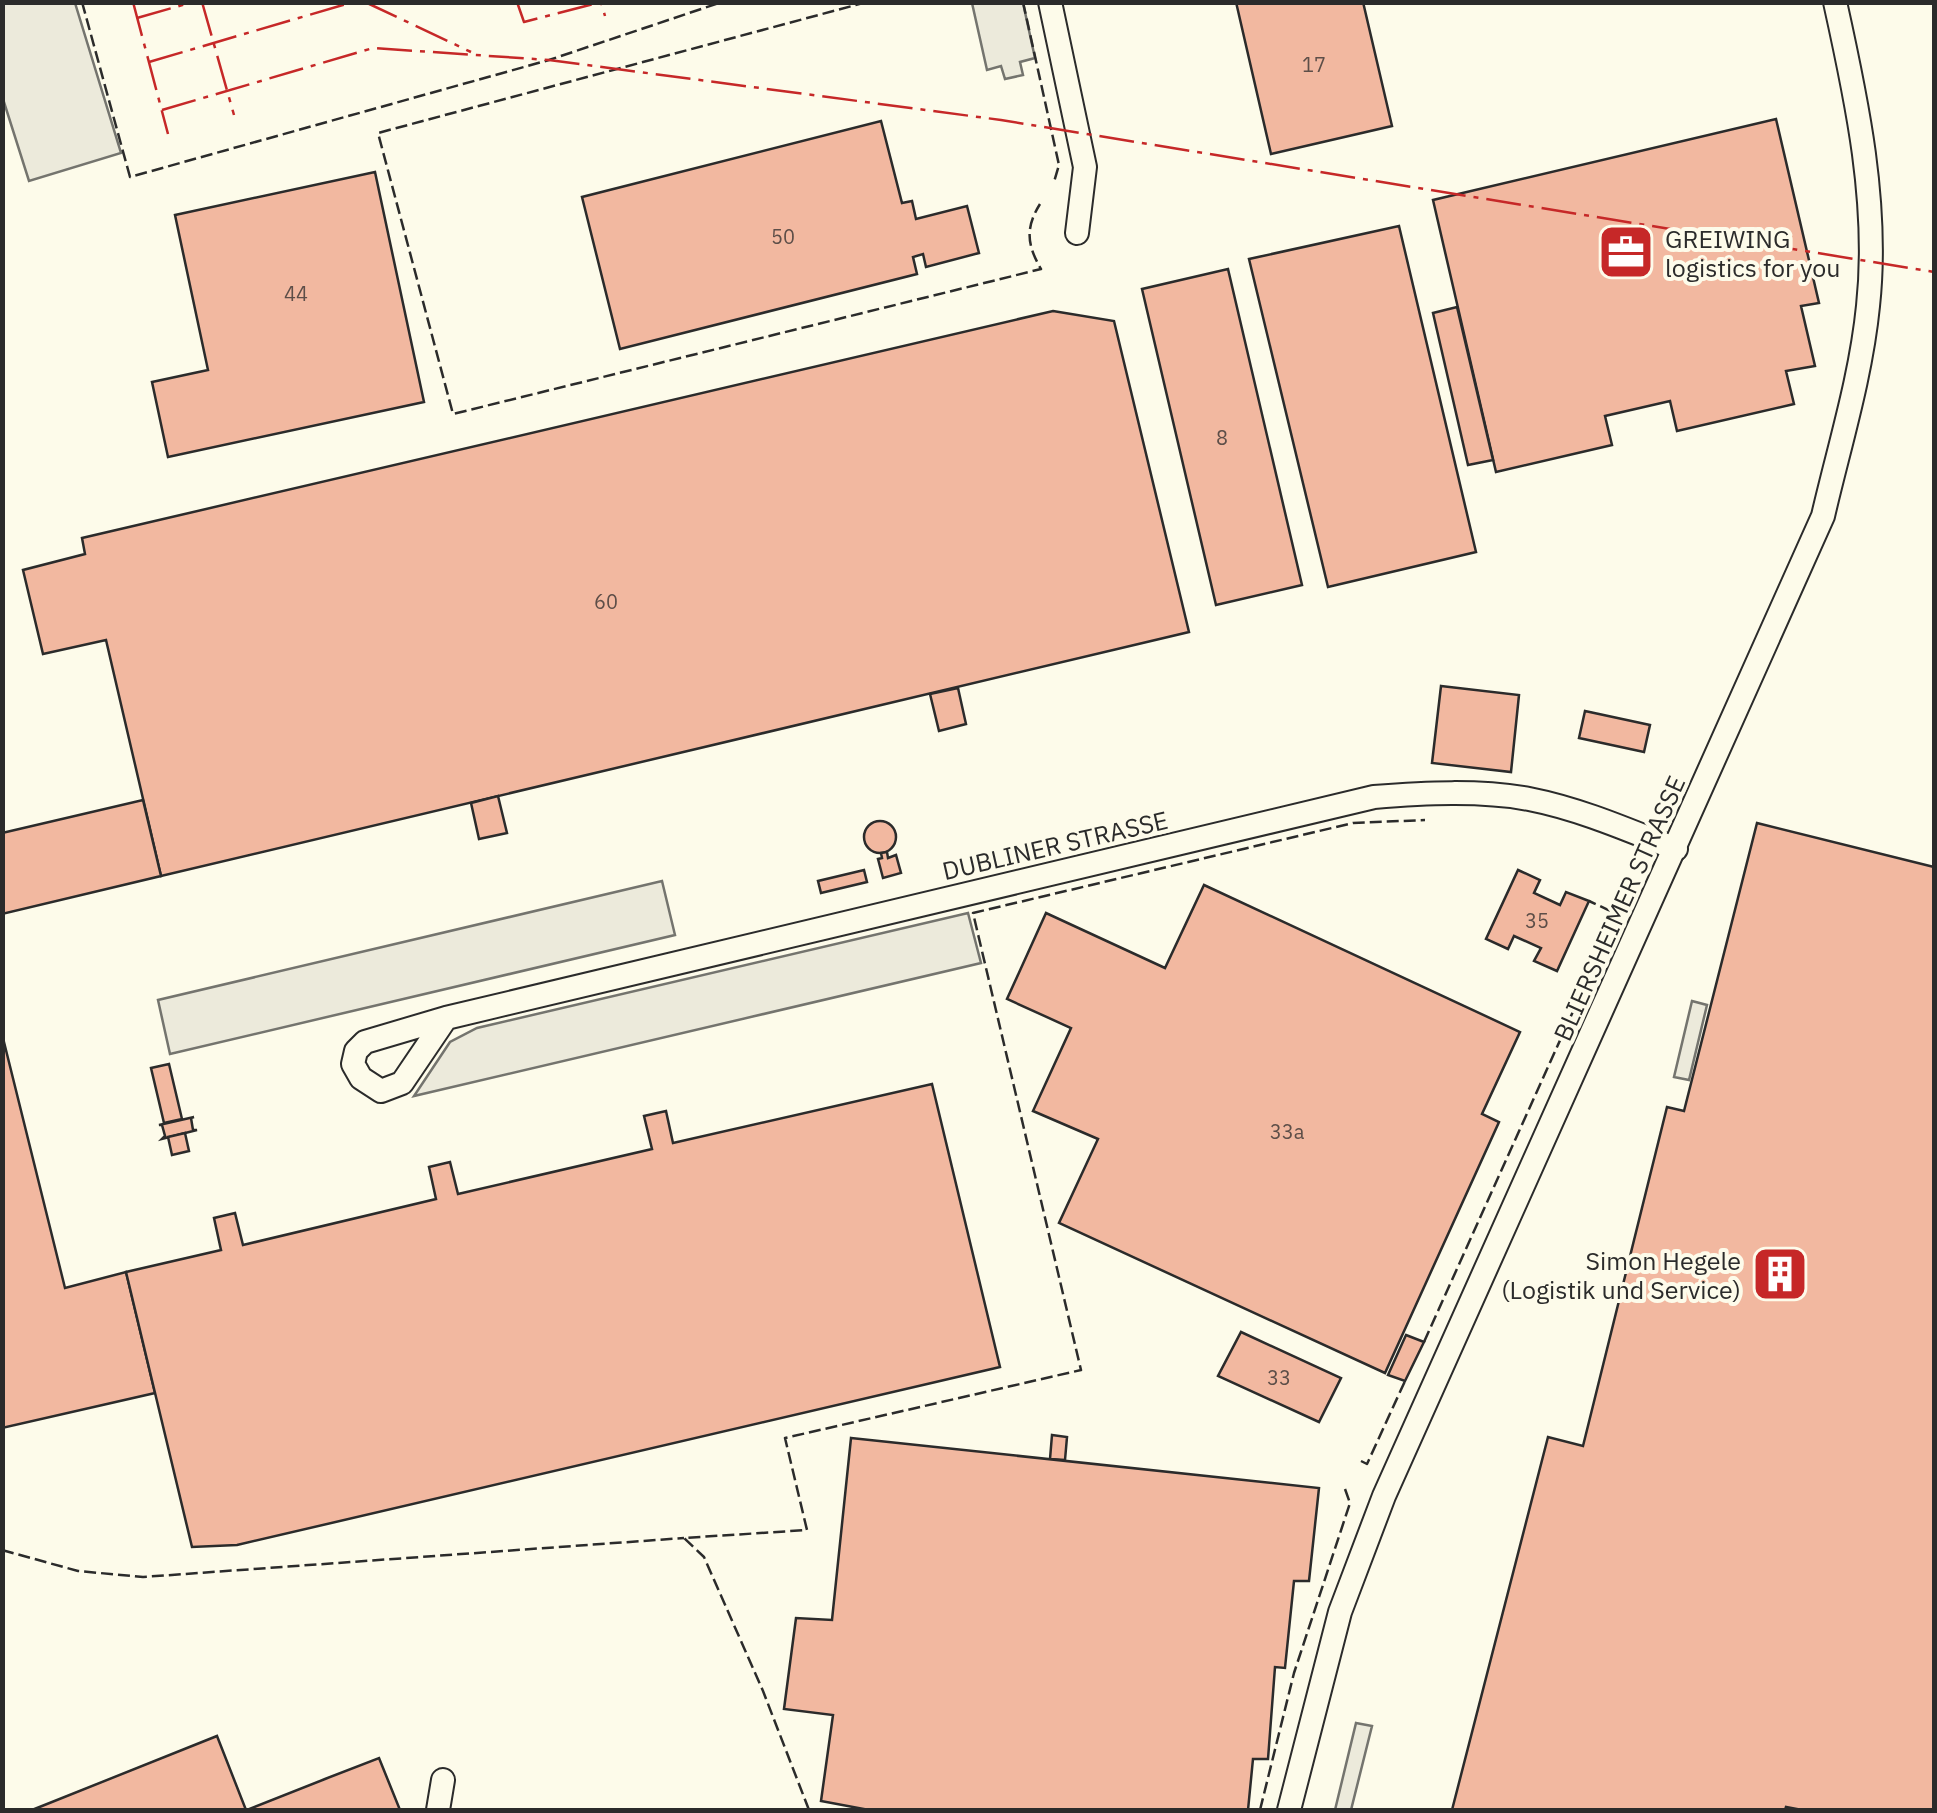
<svg xmlns="http://www.w3.org/2000/svg" width="1937" height="1813" font-family="'IBM Plex Sans',sans-serif">
  <style>
    .parking { fill: #eceadb; stroke: #74746e; stroke-width: 2.5 }
    .building { fill: #f2b8a0; stroke: #2b2b2b; stroke-width: 2.5 }
    .lines { fill: none; stroke-linecap: round; stroke-linejoin: round }
    .minor-casing { stroke: #2b2b2b; stroke-width: 26 }
    .minor { stroke: #fdfbea; stroke-width: 22 }
    .fence { stroke: #2b2b2b; stroke-width: 2.5; stroke-dasharray: 12 5; stroke-linecap: butt }
    .power { stroke: #c62828; stroke-width: 2.5; stroke-dasharray: 35 8 5 8; stroke-linecap: butt }
    .labels { text-anchor: middle; dominant-baseline: central; stroke-width: 8; stroke-linejoin: round; paint-order: stroke }
    .number-label { font-size: 20px; fill: #5d4e48 }
    .poi-label { font-size: 25px; fill: #2b2b2b; stroke: #fdfbea; text-anchor: start }
    .street-label { font-size: 25px; fill: #2b2b2b; stroke: #fdfbea }
  </style>
  <rect width="100%" height="100%" fill="#fdfbea"/>
  <g class="parking">
    <path d="M2,3H75L121,153L29,181L3,99Z"/>
    <path d="M972,3H1023L1035,58L1020,62L1023,75L1005,79L1001,66L987,70Z"/>
    <path d="M662,881L675,935L170,1054L158,1000Z"/>
    <path d="M968,913L981,963L414,1096L450,1042L477,1028Z"/>
    <path d="M1692,1001L1707,1005L1689,1080L1674,1077Z"/>
    <path d="M1356,1723L1372,1726L1351,1810H1335Z"/>
  </g>
  <g class="building">
    <path d="M1236,2H1363L1392,126L1271,154Z"/>
    <path d="M1776,119L1819,303L1801,306L1815,366L1786,371L1794,404L1677,431L1670,401L1605,416L1612,445L1496,472L1433,200Z"/>
    <path d="M881,121L902,203L912,201L916,219L967,206L979,253L926,267L923,254L913,257L917,274L620,349L582,197Z"/>
    <path d="M375,172L424,402L168,457L152,382L208,370L175,215Z"/>
    <path d="M1399,226L1476,552L1328,587L1249,259Z"/>
    <path d="M1228,269L1302,585L1216,605L1142,289Z"/>
    <path d="M1457,307L1493,460L1468,465L1433,313Z"/>
    <path d="M1053,311L1114,321L1189,632L161,876L106,640L43,654L23,570L85,554L82,538Z"/>
    <path d="M1441,686L1519,695L1511,772L1432,763Z"/>
    <path d="M958,688L966,724L939,731L930,694Z"/>
    <path d="M1585,711L1650,725L1644,752L1579,738Z"/>
    <path d="M498,796L507,833L479,839L471,803Z"/>
    <path d="M143,800L161,876L2,914V833Z"/>
    <circle cx="880" cy="837" r="16"/>
    <path d="M1757,823L1934,867V1810H1802L1786,1807L1785,1810H1452L1548,1437L1583,1446L1667,1107L1684,1111Z"/>
    <path d="M887,852L888,858L896,855L901,873L883,878L878,859L882,858L881,853Z"/>
    <path d="M864,870L867,882L821,893L818,881Z"/>
    <path d="M1518,870L1540,880L1534,893L1560,905L1566,892L1589,901L1557,971L1534,961L1541,948L1514,936L1508,949L1486,939Z"/>
    <path d="M1204,885L1520,1032L1482,1114L1499,1122L1385,1373L1059,1223L1098,1139L1033,1111L1071,1028L1007,999L1046,913L1165,968Z"/>
    <path d="M2,1034L65,1288L126,1272L155,1393L2,1428Z"/>
    <path d="M169,1064L182,1119L164,1123L151,1068Z"/>
    <path d="M932,1084L1000,1367L237,1545L192,1547L126,1272L221,1250L214,1218L235,1213L243,1245L436,1199L429,1167L450,1162L458,1194L652,1149L644,1116L666,1111L673,1143Z"/>
    <path d="M194,1117L191,1118L193,1130H197L162,1139L165,1136L162,1125H159Z"/>
    <path d="M185,1133L189,1151L172,1155L168,1137Z"/>
    <path d="M1241,1332L1341,1378L1319,1422L1218,1376Z"/>
    <path d="M1406,1335L1424,1342L1405,1381L1388,1375Z"/>
    <path d="M1052,1435L1067,1437L1065,1460L1050,1459Z"/>
    <path d="M851,1438L1319,1488L1309,1581H1294L1285,1668L1275,1667L1268,1759H1253L1248,1810H869L821,1801L833,1715L784,1709L796,1618L832,1620Z"/>
    <path d="M217,1736L246,1810H32Z"/>
    <path d="M379,1758L400,1810H247L325,1779Z"/>
  </g>
  <g class="lines">
    <g class="minor-casing">
      <g id="minor">
        <path d="M1050,2L1085,167L1077,233"/>
        <path d="M446,1018L402,1083L381,1091L361,1078L353,1064L356,1051L365,1042L446,1018L1374,797C1424,793 1480,790 1529,799C1580,809 1628,830 1676,849"/>
        <path d="M438,1810L443,1780"/>
        <path d="M1289,1810L1340,1612L1384,1496L1823,516C1839,447 1861,377 1868,306C1879,205 1857,101 1835,2"/>
      </g>
    </g>
    <use href="#minor" class="minor"/>
    <g class="fence">
      <path d="M82,2L130,177L549,60L722,2"/>
      <path d="M867,2L378,133L453,414L1041,269C1027,245 1025,228 1040,204"/>
      <path d="M1023,2L1059,165L1054,182"/>
      <path d="M1424,1342L1617,914L1589,901"/>
      <path d="M1361,1461L1367,1464L1405,1381"/>
      <path d="M2,1550L78,1571L143,1577L684,1538"/>
      <path d="M809,1810L763,1691L704,1557L684,1538L807,1530L785,1438L1081,1370L973,913L1353,823L1425,820"/>
      <path d="M1260,1810L1294,1673L1350,1503L1345,1489"/>
    </g>
    <g class="power">
      <path d="M133,2L168,134"/>
      <path d="M202,2L234,115"/>
      <path d="M365,2L471,52"/>
      <path d="M517,2L524,22L601,2L605,16"/>
      <path d="M137,18L193,2"/>
      <path d="M149,62L353,2"/>
      <path d="M162,110L373,48L549,60L1001,120L1934,272"/>
    </g>
  </g>
  <defs>
    <g id="office-square" transform="scale(2.875)"><rect x="-9" y="-9" width="18" height="18" rx="4" fill="#c62828" stroke="#fdfbea"/><path d="M-6-3h4V-5.5h4V-3h4V5H-6ZM-1-4.5V-3h2v-1.5ZM-6 0V1H6V0Z" fill="#fff"/></g>
    <g id="building-square" transform="scale(2.875)"><rect x="-9" y="-9" width="18" height="18" rx="4" fill="#c62828" stroke="#fdfbea"/><path d="M-4-6H4V6H1V3H-1V6H-4ZM-2.5-4.3h1.7v1.8h-1.7ZM.8-4.3h1.7v1.8H.8ZM-2.5-1h1.7V.8h-1.7ZM.8-1h1.7V.8H.8Z" fill="#fff"/></g>
  </defs>
  <g fill-rule="evenodd">
    <use href="#office-square" x="1626" y="252"/>
    <use href="#building-square" x="1780" y="1274"/>
  </g>
  <g class="labels">
    <g class="number-label">
      <text x="1314" y="64">17</text>
      <text x="783" y="236">50</text>
      <text x="296" y="293">44</text>
      <text x="1222" y="437">8</text>
      <text x="606" y="601">60</text>
      <text x="1537" y="920">35</text>
      <text x="1287" y="1131">33a</text>
      <text x="1279" y="1377">33</text>
    </g>
    <g class="poi-label">
      <text x="1665" y="238">GREIWING<tspan x="1665" dy="29">logistics for you</tspan></text>
      <text x="1741" y="1260" text-anchor="end">Simon Hegele<tspan x="1741" dy="29">(Logistik und Service)</tspan></text>
    </g>
    <g class="street-label">
      <text transform="translate(1055 845) rotate(-13)">DUBLINER STRASSE</text>
      <text transform="translate(1619 908) rotate(-66)">BLIERSHEIMER STRASSE</text>
    </g>
  </g>
  <rect width="1937" height="1813" fill="none" stroke="#2b2b2b" stroke-width="10"/>
</svg>
